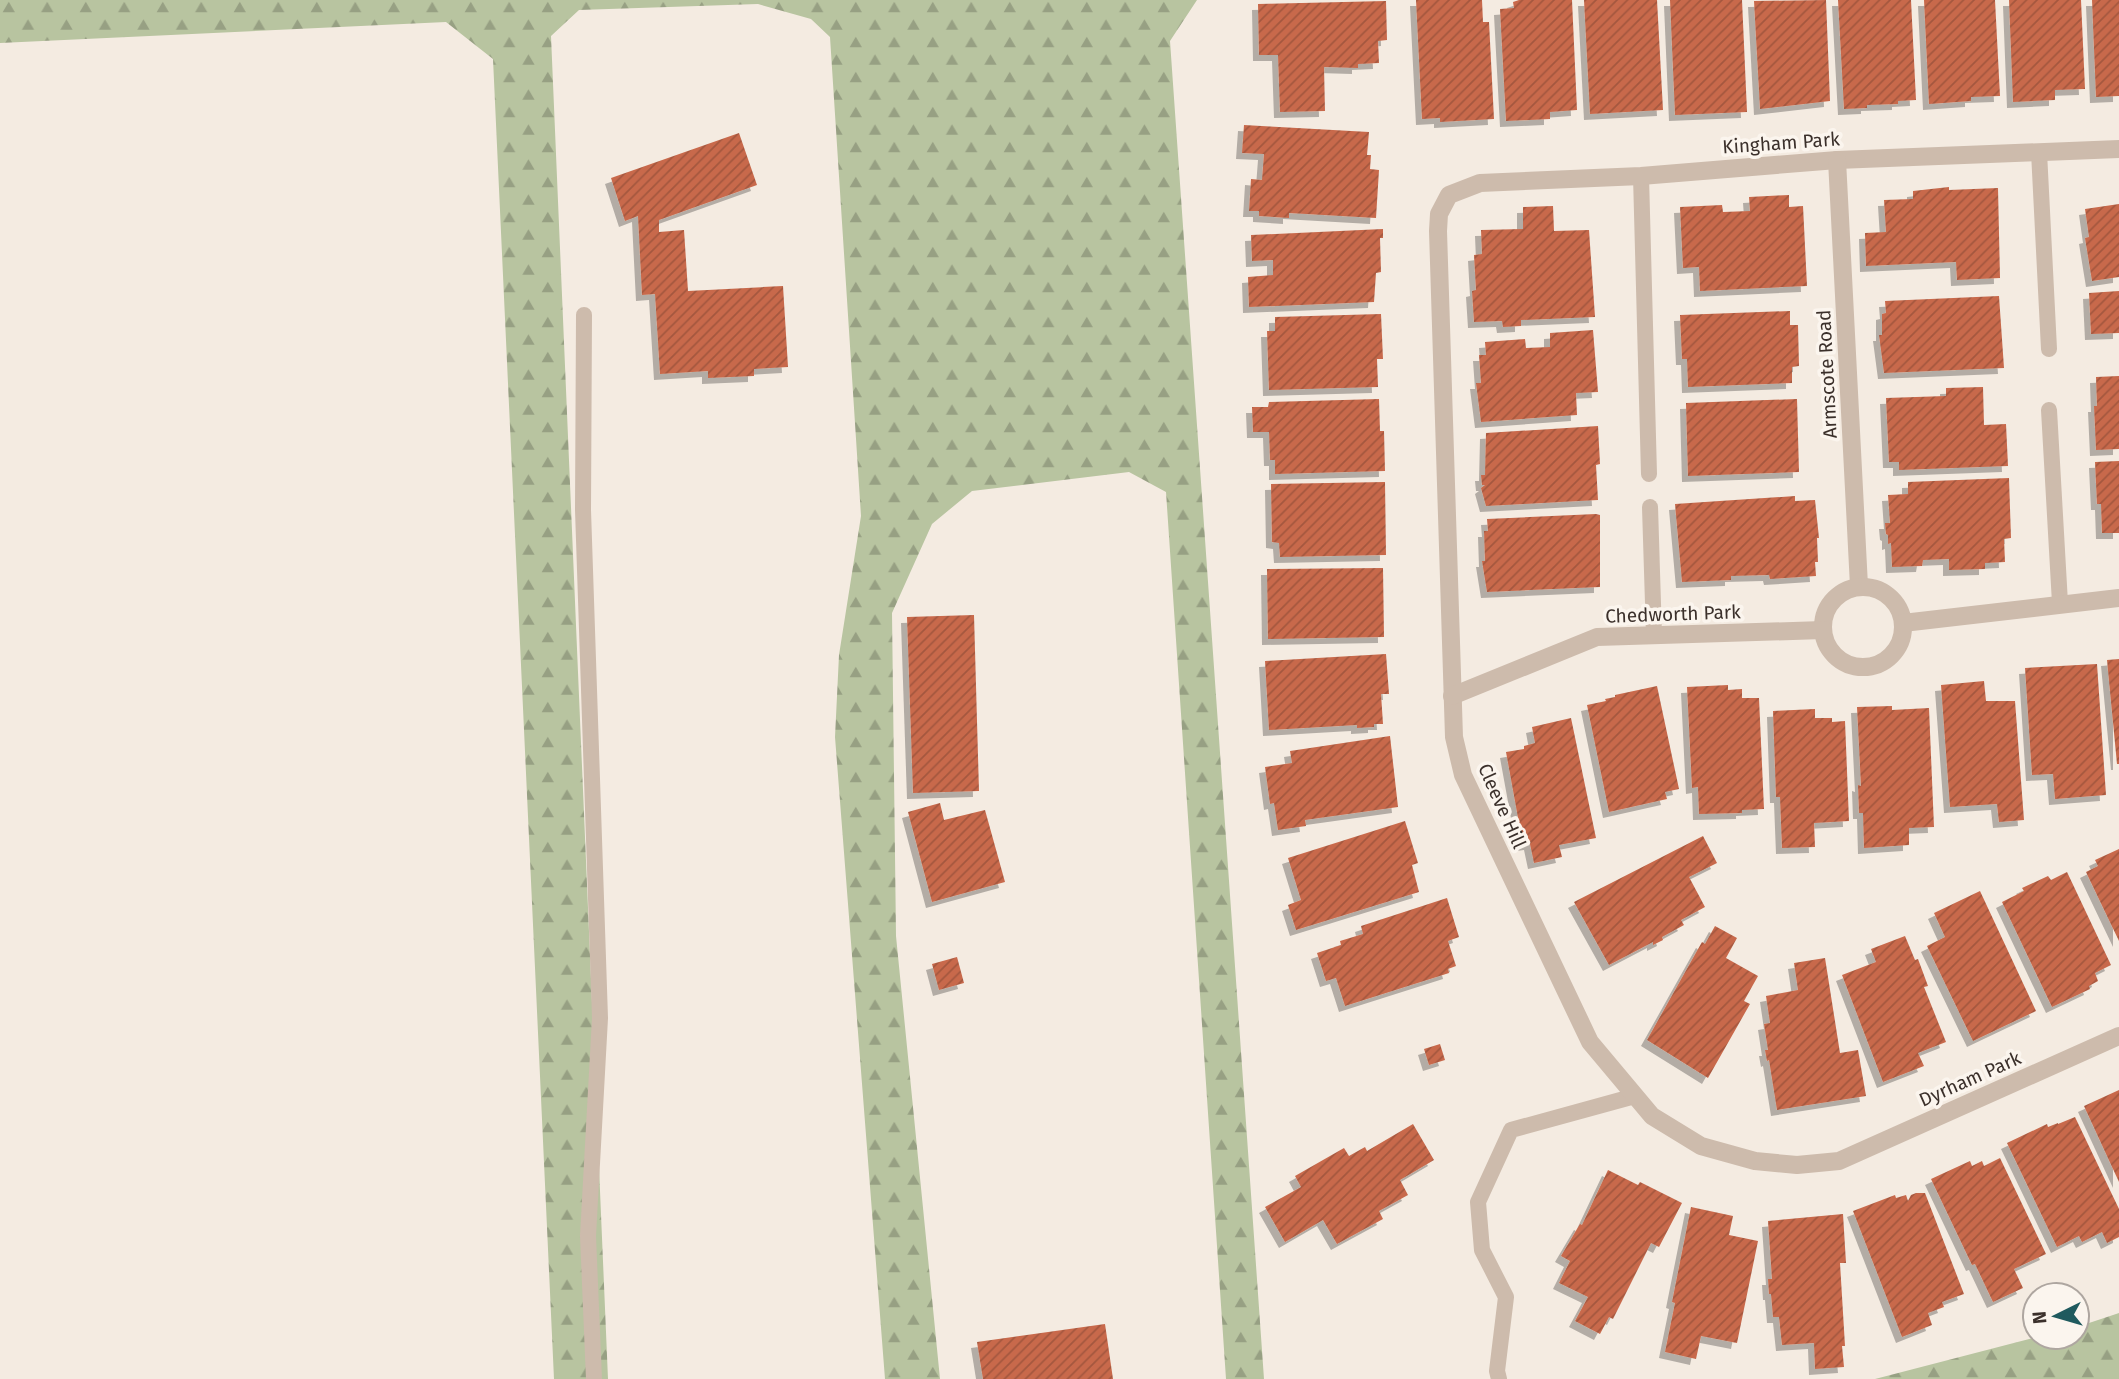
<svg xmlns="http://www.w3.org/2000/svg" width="2119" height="1379" font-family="'Fira Sans',sans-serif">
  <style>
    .forest { fill: url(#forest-firs) }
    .building { fill: url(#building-hatch); filter: url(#shadow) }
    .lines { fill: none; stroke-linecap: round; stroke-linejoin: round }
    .service { stroke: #cdbbac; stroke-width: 16 }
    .minor { stroke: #cdbbac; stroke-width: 18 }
    .labels { text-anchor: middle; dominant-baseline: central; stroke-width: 7; stroke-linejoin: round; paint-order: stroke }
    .street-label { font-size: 19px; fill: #3b302b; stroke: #fbf5ee }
  </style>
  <defs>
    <pattern id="forest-firs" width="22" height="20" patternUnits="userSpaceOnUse" patternTransform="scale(1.75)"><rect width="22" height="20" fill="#b8c4a0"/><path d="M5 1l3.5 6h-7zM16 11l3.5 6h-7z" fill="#97a083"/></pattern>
    <pattern id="building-hatch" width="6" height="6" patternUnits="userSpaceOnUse" patternTransform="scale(1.75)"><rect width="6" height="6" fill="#c8694b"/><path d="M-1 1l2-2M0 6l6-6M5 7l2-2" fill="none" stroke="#a4573f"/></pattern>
    <filter id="shadow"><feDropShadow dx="-6" dy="6" stdDeviation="0" flood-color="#0004"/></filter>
  </defs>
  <rect width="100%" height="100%" fill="#f4ebe1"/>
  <g class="forest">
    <path d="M0,0H1197L1170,41L1264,1379H1226L1166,492L1129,472L972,491L932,524L892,613L896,936L940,1379H885L835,737L839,655L861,516L830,37L811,19L758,4L579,10L551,36L608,1379H554L493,59L446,22L0,43Z"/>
    <path d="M2119,1313V1379H1875L2037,1337H2077V1327Z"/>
  </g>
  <g class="building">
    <path d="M1416,0H1482L1483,22H1489L1494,119L1440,122V118L1422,119Z"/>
    <path d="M1519,0H1572L1577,110L1550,112V119L1506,121L1500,9L1514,8L1513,2Z"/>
    <path d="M1584,0H1657L1663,110L1590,114Z"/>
    <path d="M1670,0H1742L1747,112L1675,115Z"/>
    <path d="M1826,0L1830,101L1760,109L1754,1Z"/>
    <path d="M1838,0H1911L1916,100L1898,101V104L1867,105V108L1844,109Z"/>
    <path d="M1924,0H1995L2000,96L1971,97V101L1929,104Z"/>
    <path d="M2009,0H2081L2085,89L2055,90V100L2013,102Z"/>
    <path d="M2092,0H2119V96L2096,97Z"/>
    <path d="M1386,1L1387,40L1378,41L1379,63L1358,64V68L1324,67L1325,111L1280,112L1278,55H1259L1258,4Z"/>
    <path d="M1244,125L1369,132L1367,155H1371L1370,169L1379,170L1376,218L1289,213V218L1259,216V211H1249L1251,179L1262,180L1264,154L1242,153Z"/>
    <path d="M739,133L757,185L659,220V232L684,230L688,291L783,286L788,367L754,369V376L708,378V371L660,374L655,294L642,295L638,216L625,221L611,178Z"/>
    <path d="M1949,187V190L1998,188L2000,278L1957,280L1956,262L1866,266L1865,233L1886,232L1884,200L1913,199V191Z"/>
    <path d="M1789,195V207L1803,206L1807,286L1700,291L1699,267L1683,268L1680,207L1722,205L1723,212L1750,211L1749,197Z"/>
    <path d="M2119,204V277L2092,281L2085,238L2089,237L2085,209Z"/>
    <path d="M1553,206L1554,231L1589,230L1595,317L1521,320V326L1503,327L1502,321L1474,322L1472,291L1476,290L1474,255L1482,254L1481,230L1523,229V207Z"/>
    <path d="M1383,229V238H1380L1381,272L1376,273L1374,302L1249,307L1248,277L1273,275V260L1252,261L1251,235Z"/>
    <path d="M2119,291V333L2091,334L2089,293Z"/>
    <path d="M1999,296L2004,368L1884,373L1879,335H1882V314L1886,313L1885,301Z"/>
    <path d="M1790,311V325H1798L1799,366L1792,367V383L1688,387L1687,359H1682L1680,315Z"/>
    <path d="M1381,314L1383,359H1377L1378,387L1269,390L1267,331H1275V317Z"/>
    <path d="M1593,330L1598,392L1576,393L1577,415L1481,422L1476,383H1481L1479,355H1486L1485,342L1525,339L1526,348L1550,347V333Z"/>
    <path d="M2119,376V449L2096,450L2094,406H2097L2096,377Z"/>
    <path d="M1983,387L1984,425L2006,424L2008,466L1899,470V462H1889L1886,398L1946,396V388Z"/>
    <path d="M1379,399L1380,431H1384L1385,471L1275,474V460H1270L1269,432H1253L1252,407H1268L1269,402Z"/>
    <path d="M1797,399L1799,472L1688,476L1686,403Z"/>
    <path d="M1598,426L1600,464L1596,465L1598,500L1486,506L1481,488L1485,485H1482L1481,475H1485L1486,433Z"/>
    <path d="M2119,461V533H2102L2101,504H2097L2095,462Z"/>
    <path d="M2009,478L2011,538L2004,539L2005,562L1985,563V569L1949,570V559L1923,560L1922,566L1892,567L1891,543L1888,544V535L1886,534L1885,523H1890L1888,495L1908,494V482Z"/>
    <path d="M1385,482L1386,555L1280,557L1279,543L1272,542L1271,484Z"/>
    <path d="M1795,496V501L1815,500L1819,538H1817L1818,562H1815L1816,576L1770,579L1769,575L1731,576V580L1682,582L1675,504Z"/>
    <path d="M1596,514L1600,515V587L1487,592L1482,561H1485L1484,531H1488L1487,519Z"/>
    <path d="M1383,568L1384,637L1268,639L1267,569Z"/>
    <path d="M974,615L979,791L913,793L907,617Z"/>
    <path d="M1386,654L1389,694H1381L1383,724H1374V727L1357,728V725L1269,730L1265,661Z"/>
    <path d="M2119,659V764H2117L2107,660Z"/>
    <path d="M2097,664L2106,795L2055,799L2053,774L2032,775L2025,668Z"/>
    <path d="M1984,681L1986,701H2015L2024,820L1999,822L1997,804L1950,807L1941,685Z"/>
    <path d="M1728,685V690L1742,689V698H1759L1764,809L1742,810V813L1699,814L1698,787L1692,788L1687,687Z"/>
    <path d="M1657,686L1679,789L1665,792L1667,799L1609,812L1587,705L1606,701L1605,699L1615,697V695Z"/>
    <path d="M1892,706V710L1929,708L1934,827L1909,828V845L1864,848L1863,813H1859L1858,785L1861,786L1857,707Z"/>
    <path d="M1815,709V718H1832V722L1845,721L1849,821L1814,823L1815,847L1782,848L1780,797H1776L1773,711Z"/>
    <path d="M1571,718L1596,838L1559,845L1562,857L1534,863L1530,844L1523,845L1506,752L1524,749V746L1535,743L1532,727Z"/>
    <path d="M1390,736L1398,807L1305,820L1306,826L1278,830L1274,803L1270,804L1265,767L1292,763L1290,751Z"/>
    <path d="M940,803L944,820L985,810L1005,882L932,902L908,812Z"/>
    <path d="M1405,821L1418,863L1412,865L1419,892L1296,930L1288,905L1301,900L1288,858Z"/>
    <path d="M1703,836L1717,863L1689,877L1705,907L1681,920L1684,925L1662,937L1663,940L1653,945V942L1609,965L1574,902Z"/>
    <path d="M2119,849V941L2086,872L2098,866L2095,860Z"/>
    <path d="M2067,872L2111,965L2095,973L2098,981L2089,986L2090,989L2052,1007L2002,902L2024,891L2022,888L2048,876L2051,880Z"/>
    <path d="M1980,891L2036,1011L1973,1041L1927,946L1945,937L1934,913Z"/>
    <path d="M1447,898L1459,937L1448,941L1456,966L1448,969L1449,973L1345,1006L1336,978L1326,981L1317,953L1341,945L1340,941L1363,934L1361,926Z"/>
    <path d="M1715,926L1737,938L1726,958L1758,976L1744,1001L1750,1004L1708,1078L1647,1040L1702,942L1705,944Z"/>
    <path d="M1905,936L1915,960L1918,959L1928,986L1924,987L1946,1042L1918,1053L1924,1066L1883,1082L1842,975L1876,962L1871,949Z"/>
    <path d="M957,957L964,983L939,990L932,964Z"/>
    <path d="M1825,958L1840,1053L1858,1050L1866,1096L1777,1110L1769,1060L1767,1061L1765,1050H1768L1764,1024L1770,1023L1766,996L1798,990L1794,963Z"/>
    <path d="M1440,1044L1445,1060L1429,1065L1424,1049Z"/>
    <path d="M2119,1090V1182L2084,1106Z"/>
    <path d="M2075,1117L2119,1209V1237L2107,1243L2102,1232L2082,1242L2079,1236L2057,1247L2007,1143L2047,1124L2048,1127L2058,1123V1124Z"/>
    <path d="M1413,1124L1434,1160L1400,1180L1408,1195L1379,1211L1383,1219L1337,1244L1323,1220L1285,1242L1265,1207L1301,1187L1295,1176L1344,1148L1349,1156L1365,1147L1367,1151Z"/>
    <path d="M2000,1158L2046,1254L2014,1269L2023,1288L1993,1302L1975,1264L1972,1265L1931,1179L1970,1161L1972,1166L1982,1161L1984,1166Z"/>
    <path d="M1608,1170L1638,1185L1640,1182L1682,1203L1659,1247L1651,1243L1613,1319L1609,1317L1600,1334L1575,1321L1588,1297L1559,1283L1570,1261L1561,1256L1580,1224L1582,1225Z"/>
    <path d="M1916,1193H1925L1964,1294L1942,1302L1944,1307L1928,1313L1932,1325L1902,1337L1853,1211L1895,1195L1896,1198L1906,1195L1908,1201L1911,1195Z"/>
    <path d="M1691,1207L1733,1216L1729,1235L1758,1241L1737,1343L1701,1336L1696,1359L1665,1352L1675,1303L1672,1302Z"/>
    <path d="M1843,1214L1846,1263H1840L1845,1346H1842L1844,1367L1815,1369L1814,1343L1782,1345L1779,1317H1773L1771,1294H1769L1768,1279H1772L1768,1221Z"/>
    <path d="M1105,1324L1113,1379H983L977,1342Z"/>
  </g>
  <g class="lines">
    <g class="service">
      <path d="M2039,152L2049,349"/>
      <path d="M1641,176L1649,474"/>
      <path d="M584,315L583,510L600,1018L588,1236L594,1379"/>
      <path d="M2049,410L2060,603"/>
      <path d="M1650,507L1654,635"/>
      <path d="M1499,1379L1497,1371L1506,1297L1482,1250L1478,1202L1511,1130L1635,1096"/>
    </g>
    <g class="minor">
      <path d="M2119,149L1837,160L1641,176L1480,183L1449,195L1439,214L1438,231L1454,737L1463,775L1590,1042L1652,1116L1701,1146L1755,1161L1797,1165L1839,1161L2119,1036"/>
      <path d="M1837,160L1859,586"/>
      <circle cx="1863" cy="627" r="40"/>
      <path d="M1903,623L2119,598"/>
      <path d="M1452,696L1597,637L1823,630"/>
    </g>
  </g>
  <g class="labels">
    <g class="street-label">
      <text transform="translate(1781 143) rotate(-4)">Kingham Park</text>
      <text transform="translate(1827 374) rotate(-93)">Armscote Road</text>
      <text transform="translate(1673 614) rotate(-2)">Chedworth Park</text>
      <text transform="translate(1502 806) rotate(66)">Cleeve Hill</text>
      <text transform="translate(1970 1079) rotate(-24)">Dyrham Park</text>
    </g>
  </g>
  <g transform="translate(2056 1316) rotate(265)"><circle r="33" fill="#fbf5ee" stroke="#aea6a0" stroke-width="2"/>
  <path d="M0-5L12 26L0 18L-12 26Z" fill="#1f5a5e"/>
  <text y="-10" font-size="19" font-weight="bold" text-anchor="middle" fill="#3b302b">N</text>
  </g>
</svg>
